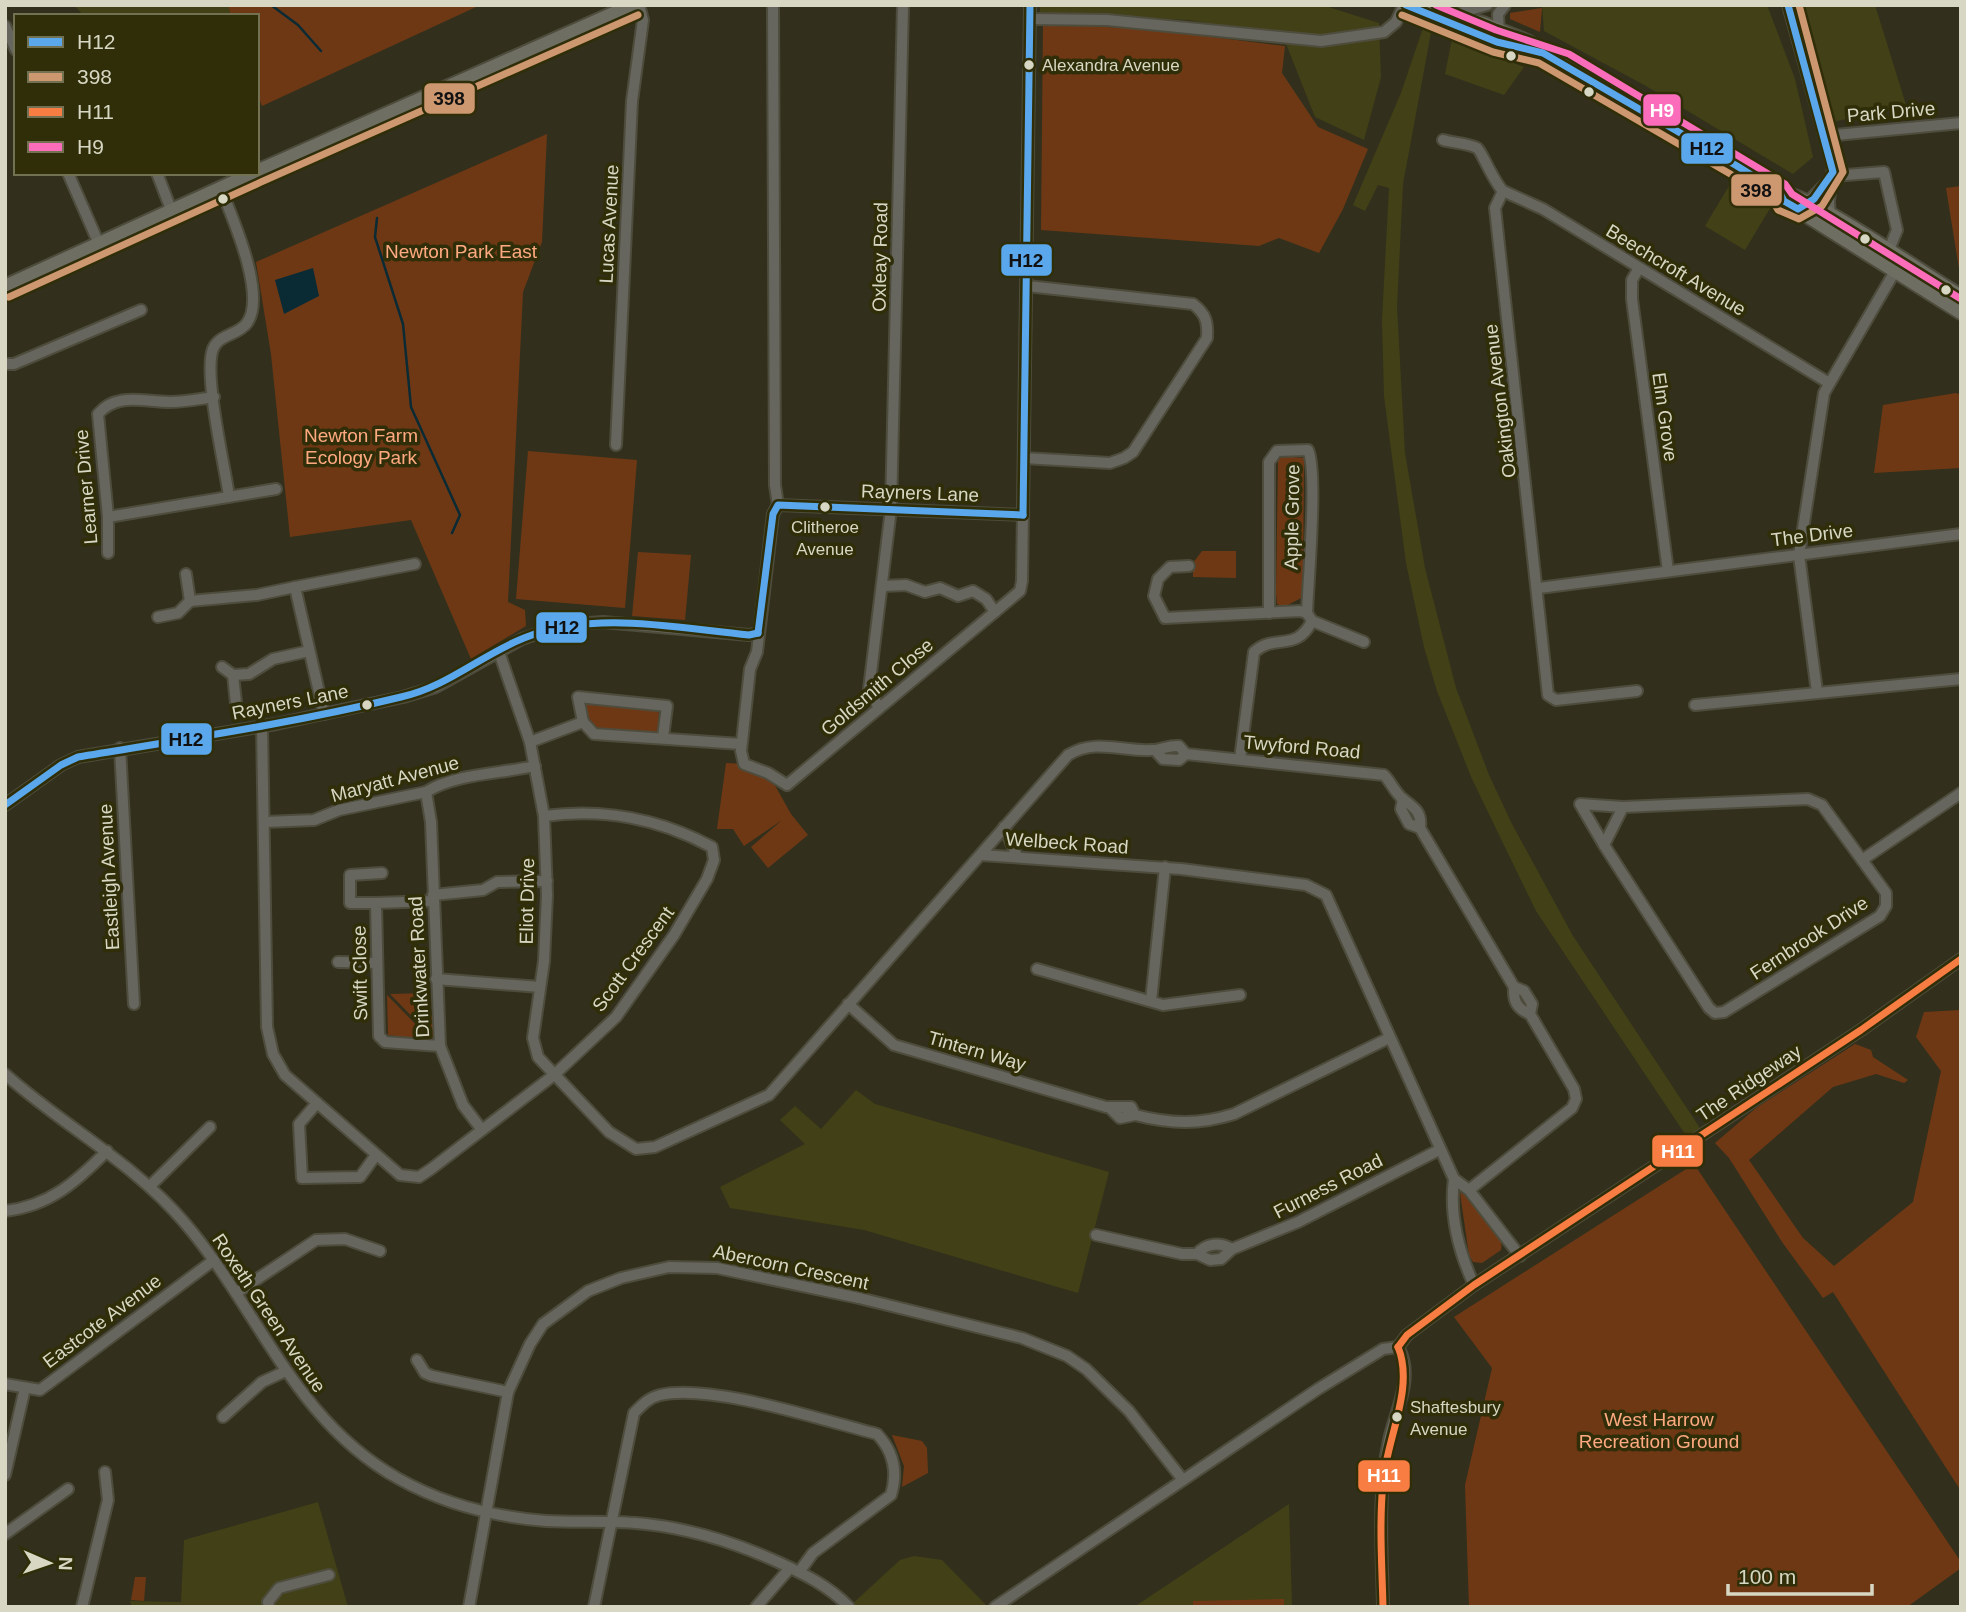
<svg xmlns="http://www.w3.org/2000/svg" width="1966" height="1612" font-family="Helvetica,sans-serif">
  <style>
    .built { fill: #424016 }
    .green { fill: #6f3815 }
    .water { fill: #0a2a34 }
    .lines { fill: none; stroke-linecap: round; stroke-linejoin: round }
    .stream { stroke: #0a2a34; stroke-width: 2.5 }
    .minor-casing { stroke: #4e4c3c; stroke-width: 14 }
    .major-casing { stroke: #4e4c3c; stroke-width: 18 }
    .minor { stroke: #66665e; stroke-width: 10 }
    .major { stroke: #6e6e62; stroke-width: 14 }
    .bus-1-casing { stroke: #2f2e09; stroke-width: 12 }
    .bus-2-casing { stroke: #2f2e09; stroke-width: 12 }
    .bus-3-casing { stroke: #2f2e09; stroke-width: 12 }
    .bus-4-casing { stroke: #2f2e09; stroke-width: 12 }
    .bus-1 { stroke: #5aa8eb; stroke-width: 7 }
    .bus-2 { stroke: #cd976f; stroke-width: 7 }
    .bus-3 { stroke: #f77d43; stroke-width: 7 }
    .bus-4 { stroke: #fb6dba; stroke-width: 7 }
    .bus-dot { fill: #d7d7c3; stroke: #2f2e09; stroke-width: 2.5 }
    .labels { text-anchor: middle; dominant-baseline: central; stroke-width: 7; stroke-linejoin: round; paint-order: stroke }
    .bus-label { font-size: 17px; fill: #d7d7c3; stroke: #2f2e09; text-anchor: start }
    .street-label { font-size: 19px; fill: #d7d7c3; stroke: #2f2e09 }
    .park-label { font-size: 19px; fill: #fea980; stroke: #2f2e09 }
    .line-badge { stroke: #2f2e09; stroke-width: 2.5 }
    .badge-label { font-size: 19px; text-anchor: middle; font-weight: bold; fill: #fff }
    .pale-badge-label { font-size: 19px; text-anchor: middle; font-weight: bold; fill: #111 }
  </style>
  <rect width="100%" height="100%" fill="#32301c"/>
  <g class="built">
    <path d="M74,5H228L231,16H84Z"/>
    <path d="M1040,5H1322L1379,23L1381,77L1364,140L1315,117L1283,36L1189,20L1040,13Z"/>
    <path d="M1542,5H1767L1795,79L1813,157L1793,174L1646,86L1544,31Z"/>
    <path d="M1804,5H1875L1906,105L1833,122Z"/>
    <path d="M1424,25L1432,27L1403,184L1397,307L1405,453L1425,568L1456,688L1489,775L1512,824L1573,936L1700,1128L1687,1137L1536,911L1472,779L1437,691L1424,647L1406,563L1384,396L1382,320L1389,188L1378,185L1365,211L1353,205L1401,93Z"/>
    <path d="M1452,39L1524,67L1504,95L1445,74Z"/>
    <path d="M1732,181L1772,205L1745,250L1705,226Z"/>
    <path d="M856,1090L875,1104L1109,1172L1078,1293L864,1230L730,1208L720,1187L805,1144L780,1120L795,1106L821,1129Z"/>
    <path d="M318,1502L348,1607H132L130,1601L181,1602L184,1540Z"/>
    <path d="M1289,1504L1292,1607H1134Z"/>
    <path d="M914,1556L942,1560L986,1605L849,1607L900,1560Z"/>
  </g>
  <g class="green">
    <path d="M228,5H476V7L262,106L257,93V16H231Z"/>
    <path d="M1542,8L1540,32L1510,19V13Z"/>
    <path d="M1043,23L1156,30L1285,46L1282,73L1318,127L1368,149L1343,209L1319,253L1279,238L1259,246L1041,230Z"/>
    <path d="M547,134L542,242L523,292L508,602L525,610L526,626L471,659L411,520L290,537L271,354L256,262Z"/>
    <path d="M1961,186V281L1946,188Z"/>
    <path d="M1956,393L1961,395V468L1874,473L1883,405Z"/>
    <path d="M528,451L637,460L625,608L516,599Z"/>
    <path d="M1283,456L1304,458L1303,597L1284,607L1277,604L1276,593L1278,459Z"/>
    <path d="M1202,551H1236V578L1193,577V563Z"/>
    <path d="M638,552L691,555L685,620L632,616Z"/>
    <path d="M584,703L659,706L658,736L587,728Z"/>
    <path d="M726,763L744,764L768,773L791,814L808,835L768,868L751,847L782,820L744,846L733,829H717Z"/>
    <path d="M426,993L427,1015L436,1014V1041L390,994Z"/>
    <path d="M387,995L432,1041L388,1035Z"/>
    <path d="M1961,1010V1491L1833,1292L1823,1298L1782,1242L1729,1158L1715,1143L1756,1108L1855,1044L1871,1050L1873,1057L1908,1080L1904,1083L1876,1074L1833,1087L1749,1160L1803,1238L1834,1266L1913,1202L1941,1071L1916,1037L1924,1012Z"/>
    <path d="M1694,1164L1961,1562V1568L1907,1607H1469L1465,1485L1492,1368L1454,1317Z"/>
    <path d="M1460,1193L1465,1194C1477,1207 1506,1232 1501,1250L1482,1263L1473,1262L1469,1255Z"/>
    <path d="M892,1435L922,1441L927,1448L928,1473L902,1487L904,1466Z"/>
    <path d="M135,1577H146L144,1601L131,1600Z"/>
    <path d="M1284,1599V1607H1193V1601Z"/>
  </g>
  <path class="water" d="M313,268L319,296L284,314L275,280Z"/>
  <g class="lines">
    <g class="stream">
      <path d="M271,5L298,25L321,51"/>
      <path d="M377,218L375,237L403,324L411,407L460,515L452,533"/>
    </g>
    <g class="minor-casing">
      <g id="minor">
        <path d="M773,5L775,485L778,505"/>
        <path d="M1788,5L1833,167L1829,201L1830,217"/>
        <path d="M1452,15L1487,5"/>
        <path d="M1030,19L1107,20L1321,41L1384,32L1396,22L1404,5"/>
        <path d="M5,26L16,50"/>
        <path d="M1499,35L1498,14L1505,5"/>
        <path d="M1825,136L1961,123"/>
        <path d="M1443,140C1453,143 1467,143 1477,148C1481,150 1493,181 1503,191L1495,208L1548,695L1556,700L1637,691"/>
        <path d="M68,173L99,244"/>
        <path d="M157,173L172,212"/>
        <path d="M1833,176L1884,172L1897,230L1888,252"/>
        <path d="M221,189C232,217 267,295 247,323C238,336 216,334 212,352C205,381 224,463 229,496"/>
        <path d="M1503,191L1543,209L1829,383"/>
        <path d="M1803,207L1833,176"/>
        <path d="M1639,268L1632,280V299L1668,571"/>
        <path d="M5,364H14L141,310"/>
        <path d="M616,445L632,101L643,20L639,5"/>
        <path d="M1024,458L1110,463L1124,458L1133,452L1207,338C1208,322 1206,314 1193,304L1027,286"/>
        <path d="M1023,515L778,505L773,514L757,652L750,669L741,751L744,764L768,773L787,785L1020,591L1022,581L1030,5"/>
        <path d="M108,517L276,489"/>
        <path d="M108,553V517L98,414C117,392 143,402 170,402C184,402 199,399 214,397"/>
        <path d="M1189,566L1170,567L1158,579L1154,596L1165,618L1300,611L1307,613L1312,621C1296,653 1275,633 1254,652L1240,759"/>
        <path d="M186,574L190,601L257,595L295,587"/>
        <path d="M883,586L906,585L925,592L940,588L958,596L973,591L986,599L995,612"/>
        <path d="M1539,588L1961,534"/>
        <path d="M1269,613V462L1277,451L1308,450C1318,471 1308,583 1307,613"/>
        <path d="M158,617L178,613L190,601"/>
        <path d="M1312,621L1364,642"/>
        <path d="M499,652L530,742L544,816L547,895L544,961L533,1038L538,1057L609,1132L636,1149L655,1147L769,1095L1068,755C1096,738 1122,752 1152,750C1162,750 1168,745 1179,746L1186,754L1384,775C1391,782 1395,793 1403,799C1414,808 1422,811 1420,828L1514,987C1513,1001 1517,1009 1530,1014"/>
        <path d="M222,667L233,675L236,703"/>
        <path d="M233,675L249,674L273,659L309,651"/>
        <path d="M1817,692L1799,555L1824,393L1898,266"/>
        <path d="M1695,705L1961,679"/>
        <path d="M879,708L869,689L891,509L903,5"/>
        <path d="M324,714L295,587L415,564"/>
        <path d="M583,722L594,734L741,744"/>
        <path d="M583,722L578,697L667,706L663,737"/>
        <path d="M262,726L267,1027L273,1054L285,1075L400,1175L419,1177L431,1169L554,1075L616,1017L674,935L707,879L714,860L712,847C658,818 604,808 544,816"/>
        <path d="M530,742L583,722"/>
        <path d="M120,748L134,1004"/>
        <path d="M1155,750L1163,759L1179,760L1186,754"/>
        <path d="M426,792L431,822L440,1046L463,1105L482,1130"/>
        <path d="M1403,799L1401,809L1409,824L1420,828"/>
        <path d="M1808,799L1822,805L1886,893V906L1880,916L1724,1012L1715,1013L1709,1008L1604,845L1623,807Z"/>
        <path d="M5,805L61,765L78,757L276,724L403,697L436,687L522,639L563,625L603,622L749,635L758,633"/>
        <path d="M265,822L314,820L339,810L426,792C457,773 500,774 535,766"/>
        <path d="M1004,827L1017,856"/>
        <path d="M1604,845L1580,804L1623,807"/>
        <path d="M981,855L1181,869L1306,885L1326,895L1454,1179C1449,1216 1459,1252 1474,1285"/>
        <path d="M1862,860L1961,793"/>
        <path d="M433,895L483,890L497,882L547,881"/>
        <path d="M433,901L376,903L379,1036L385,1042L440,1046"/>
        <path d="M376,903H350V875L382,873"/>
        <path d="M338,962L377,963"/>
        <path d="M1037,969L1163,1005L1240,995"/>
        <path d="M436,979L540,987"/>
        <path d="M1151,1001L1165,867"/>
        <path d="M848,1004L894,1045L1106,1107H1131L1135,1115C1171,1124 1199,1125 1234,1114L1389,1038"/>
        <path d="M5,1074C63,1126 133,1162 184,1222C259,1309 293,1420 399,1479C444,1504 495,1517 546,1521C579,1523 613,1520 646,1524C692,1529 736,1543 778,1562C804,1574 829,1586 849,1607"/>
        <path d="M317,1103L299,1124L302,1178L360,1177L376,1155"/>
        <path d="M1109,1107L1120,1118L1135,1115"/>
        <path d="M1454,1179L1469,1190L1520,1256"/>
        <path d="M151,1185L210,1127"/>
        <path d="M1469,1190L1572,1108L1576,1099L1574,1089L1530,1014L1532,1004L1524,991L1514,987"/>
        <path d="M5,1211C50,1206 77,1181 107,1151"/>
        <path d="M1096,1235L1182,1254H1197L1210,1260L1221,1259L1232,1249L1298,1222L1439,1150"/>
        <path d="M1197,1254C1206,1243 1220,1242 1232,1249"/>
        <path d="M236,1293L316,1240L345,1239L380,1251"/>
        <path d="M417,1360L425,1373L432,1376L508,1392"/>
        <path d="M5,1384L40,1390L214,1260"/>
        <path d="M223,1417L262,1382L286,1371"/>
        <path d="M5,1475L25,1388"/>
        <path d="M5,1534L68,1489"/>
        <path d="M82,1607L108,1500L105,1472"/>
        <path d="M269,1607L268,1602L279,1588L329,1575"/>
        <path d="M469,1607L508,1392L530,1344L543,1324L588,1291L621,1278L669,1267L717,1268L859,1298L1022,1338L1067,1356L1086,1369L1129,1411L1183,1480"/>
        <path d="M594,1607L634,1413C642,1405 648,1398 660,1395C711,1383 824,1421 877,1434C894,1452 898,1472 891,1495L813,1553L799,1572"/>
        <path d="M756,1607L790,1568"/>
        <path d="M995,1607L1318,1389L1383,1349L1398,1347L1407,1335L1474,1285L1861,1030L1961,959"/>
        <path d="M1383,1607C1382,1550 1377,1495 1389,1440C1396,1408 1415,1377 1398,1347"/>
      </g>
    </g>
    <g class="major-casing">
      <g id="major">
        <path d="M1405,5L1483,24L1527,42L1780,193C1813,196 1925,276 1961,297"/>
        <path d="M1442,19L1448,24L1521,49"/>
        <path d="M257,172L634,5"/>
        <path d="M1783,200L1961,312"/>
        <path d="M5,287L255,173"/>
      </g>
    </g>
    <use href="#minor" class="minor"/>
    <use href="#major" class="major"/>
    <g class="bus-1-casing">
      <g id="bus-1">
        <path d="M1406,5L1497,42L1543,53L1737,166L1780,193L1784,201L1798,209L1814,199L1833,172L1788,5"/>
        <path d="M1023,515L1030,5"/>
        <path d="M758,633L773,514L778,505L1023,515"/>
        <path d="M5,805L61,765L78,757C186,739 294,723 401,697C447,687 481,655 524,638C595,610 675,628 749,635L758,633"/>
      </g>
    </g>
    <g class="bus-2-casing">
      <g id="bus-2">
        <path d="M1402,15L1493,52L1539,63L1732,175L1772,200L1778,210L1799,219L1822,206L1843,172L1799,5"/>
        <path d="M261,182L638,15"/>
        <path d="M9,297L259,183"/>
      </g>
    </g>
    <g class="bus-3-casing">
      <g id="bus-3">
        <path d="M1398,1347L1407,1335L1474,1285L1861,1030L1961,959"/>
        <path d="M1383,1607C1382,1566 1379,1524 1383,1483C1386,1440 1415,1388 1398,1347"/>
      </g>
    </g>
    <g class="bus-4-casing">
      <path id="bus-4" d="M1436,5L1496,30L1569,54L1785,184L1792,194L1961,299"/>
    </g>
    <use href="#bus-1" class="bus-1"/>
    <use href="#bus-2" class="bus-2"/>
    <use href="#bus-3" class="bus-3"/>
    <use href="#bus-4" class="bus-4"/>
  </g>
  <g class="bus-dot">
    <circle cx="1511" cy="56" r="6"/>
    <circle cx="1029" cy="65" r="6"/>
    <circle cx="1589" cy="92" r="6"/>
    <circle cx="223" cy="199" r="6"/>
    <circle cx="1865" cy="239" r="6"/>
    <circle cx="1946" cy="290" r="6"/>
    <circle cx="825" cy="507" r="6"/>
    <circle cx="367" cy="705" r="6"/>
    <circle cx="1397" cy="1417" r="6"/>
  </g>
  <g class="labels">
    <g class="bus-label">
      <text x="1042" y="65">Alexandra Avenue</text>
      <text x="825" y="527" text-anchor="middle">Clitheroe<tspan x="825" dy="22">Avenue</tspan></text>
      <text x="1410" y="1407">Shaftesbury<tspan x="1410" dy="22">Avenue</tspan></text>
    </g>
    <g class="street-label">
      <text transform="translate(1891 112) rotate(-5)">Park Drive</text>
      <text transform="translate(609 224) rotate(-87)">Lucas Avenue</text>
      <text transform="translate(880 257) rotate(-89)">Oxleay Road</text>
      <text transform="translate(1676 270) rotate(31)">Beechcroft Avenue</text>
      <text transform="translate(1500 401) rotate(-97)">Oakington Avenue</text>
      <text transform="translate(1665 417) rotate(82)">Elm Grove</text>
      <text transform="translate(86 487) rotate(-95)">Learner Drive</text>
      <text transform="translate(920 493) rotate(2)">Rayners Lane</text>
      <text transform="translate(1292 517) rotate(-89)">Apple Grove</text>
      <text transform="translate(1812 535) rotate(-7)">The Drive</text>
      <text transform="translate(877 687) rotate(-40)">Goldsmith Close</text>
      <text transform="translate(290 702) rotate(-11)">Rayners Lane</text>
      <text transform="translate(1302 747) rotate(5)">Twyford Road</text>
      <text transform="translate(395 779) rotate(-15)">Maryatt Avenue</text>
      <text transform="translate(1067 843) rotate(4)">Welbeck Road</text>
      <text transform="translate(109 877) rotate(-93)">Eastleigh Avenue</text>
      <text transform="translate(527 901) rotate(-89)">Eliot Drive</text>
      <text transform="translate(1809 938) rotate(-33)">Fernbrook Drive</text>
      <text transform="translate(633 959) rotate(-54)">Scott Crescent</text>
      <text transform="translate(419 967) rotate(-93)">Drinkwater Road</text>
      <text transform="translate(360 973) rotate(-91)">Swift Close</text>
      <text transform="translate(977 1051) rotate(16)">Tintern Way</text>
      <text transform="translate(1749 1083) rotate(-34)">The Ridgeway</text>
      <text transform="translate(1328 1186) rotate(-27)">Furness Road</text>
      <text transform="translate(791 1267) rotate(12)">Abercorn Crescent</text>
      <text transform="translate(269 1313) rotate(56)">Roxeth Green Avenue</text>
      <text transform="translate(102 1321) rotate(-37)">Eastcote Avenue</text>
    </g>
    <g class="park-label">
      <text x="461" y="251">Newton Park East</text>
      <text x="361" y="435">Newton Farm<tspan x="361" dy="22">Ecology Park</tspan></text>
      <text x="1659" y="1419">West Harrow<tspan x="1659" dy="22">Recreation Ground</tspan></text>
    </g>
  </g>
  <g class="line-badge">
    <rect x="423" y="82" width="53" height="33" rx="7" fill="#cd976f"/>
    <rect x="1642" y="93" width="40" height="34" rx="7" fill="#fb6dba"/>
    <rect x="1680" y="132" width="54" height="33" rx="7" fill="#5aa8eb"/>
    <rect x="1730" y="173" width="53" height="34" rx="7" fill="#cd976f"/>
    <rect x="1000" y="243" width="53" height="34" rx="7" fill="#5aa8eb"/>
    <rect x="535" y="611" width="53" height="33" rx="7" fill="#5aa8eb"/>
    <rect x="160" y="722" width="53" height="34" rx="7" fill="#5aa8eb"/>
    <rect x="1651" y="1134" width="53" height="34" rx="7" fill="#f77d43"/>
    <rect x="1357" y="1459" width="54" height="34" rx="7" fill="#f77d43"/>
  </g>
  <g class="badge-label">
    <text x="1662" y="117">H9</text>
    <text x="1678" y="1158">H11</text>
    <text x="1384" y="1482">H11</text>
  </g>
  <g class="pale-badge-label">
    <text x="449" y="105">398</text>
    <text x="1707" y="155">H12</text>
    <text x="1756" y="197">398</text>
    <text x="1026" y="267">H12</text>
    <text x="562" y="634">H12</text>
    <text x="186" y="746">H12</text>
  </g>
  <rect width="1966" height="1612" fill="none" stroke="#d7d7c3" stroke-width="14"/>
  <rect x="14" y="14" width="245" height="161" fill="#2f2e09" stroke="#727253" stroke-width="2"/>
  <rect x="28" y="37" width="35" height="10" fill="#5aa8eb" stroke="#727253" stroke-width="2"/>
  <text x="77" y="49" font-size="21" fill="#d7d7c3">H12</text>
  <rect x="28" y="72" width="35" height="10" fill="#cd976f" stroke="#727253" stroke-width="2"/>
  <text x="77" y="84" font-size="21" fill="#d7d7c3">398</text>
  <rect x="28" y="107" width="35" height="10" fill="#f77d43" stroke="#727253" stroke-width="2"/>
  <text x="77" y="119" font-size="21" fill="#d7d7c3">H11</text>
  <rect x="28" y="142" width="35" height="10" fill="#fb6dba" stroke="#727253" stroke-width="2"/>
  <text x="77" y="154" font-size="21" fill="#d7d7c3">H9</text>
  <g transform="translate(49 1563) rotate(92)" stroke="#2f2e09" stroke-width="5" paint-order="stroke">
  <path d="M0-5L12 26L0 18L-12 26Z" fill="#d7d7c3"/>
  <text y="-10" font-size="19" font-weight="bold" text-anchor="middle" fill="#d7d7c3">N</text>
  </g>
  <path d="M1728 1584v10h144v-10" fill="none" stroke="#d7d7c3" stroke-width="3.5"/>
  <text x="1738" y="1584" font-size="21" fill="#d7d7c3" stroke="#2f2e09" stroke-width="5" paint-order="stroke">100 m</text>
</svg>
